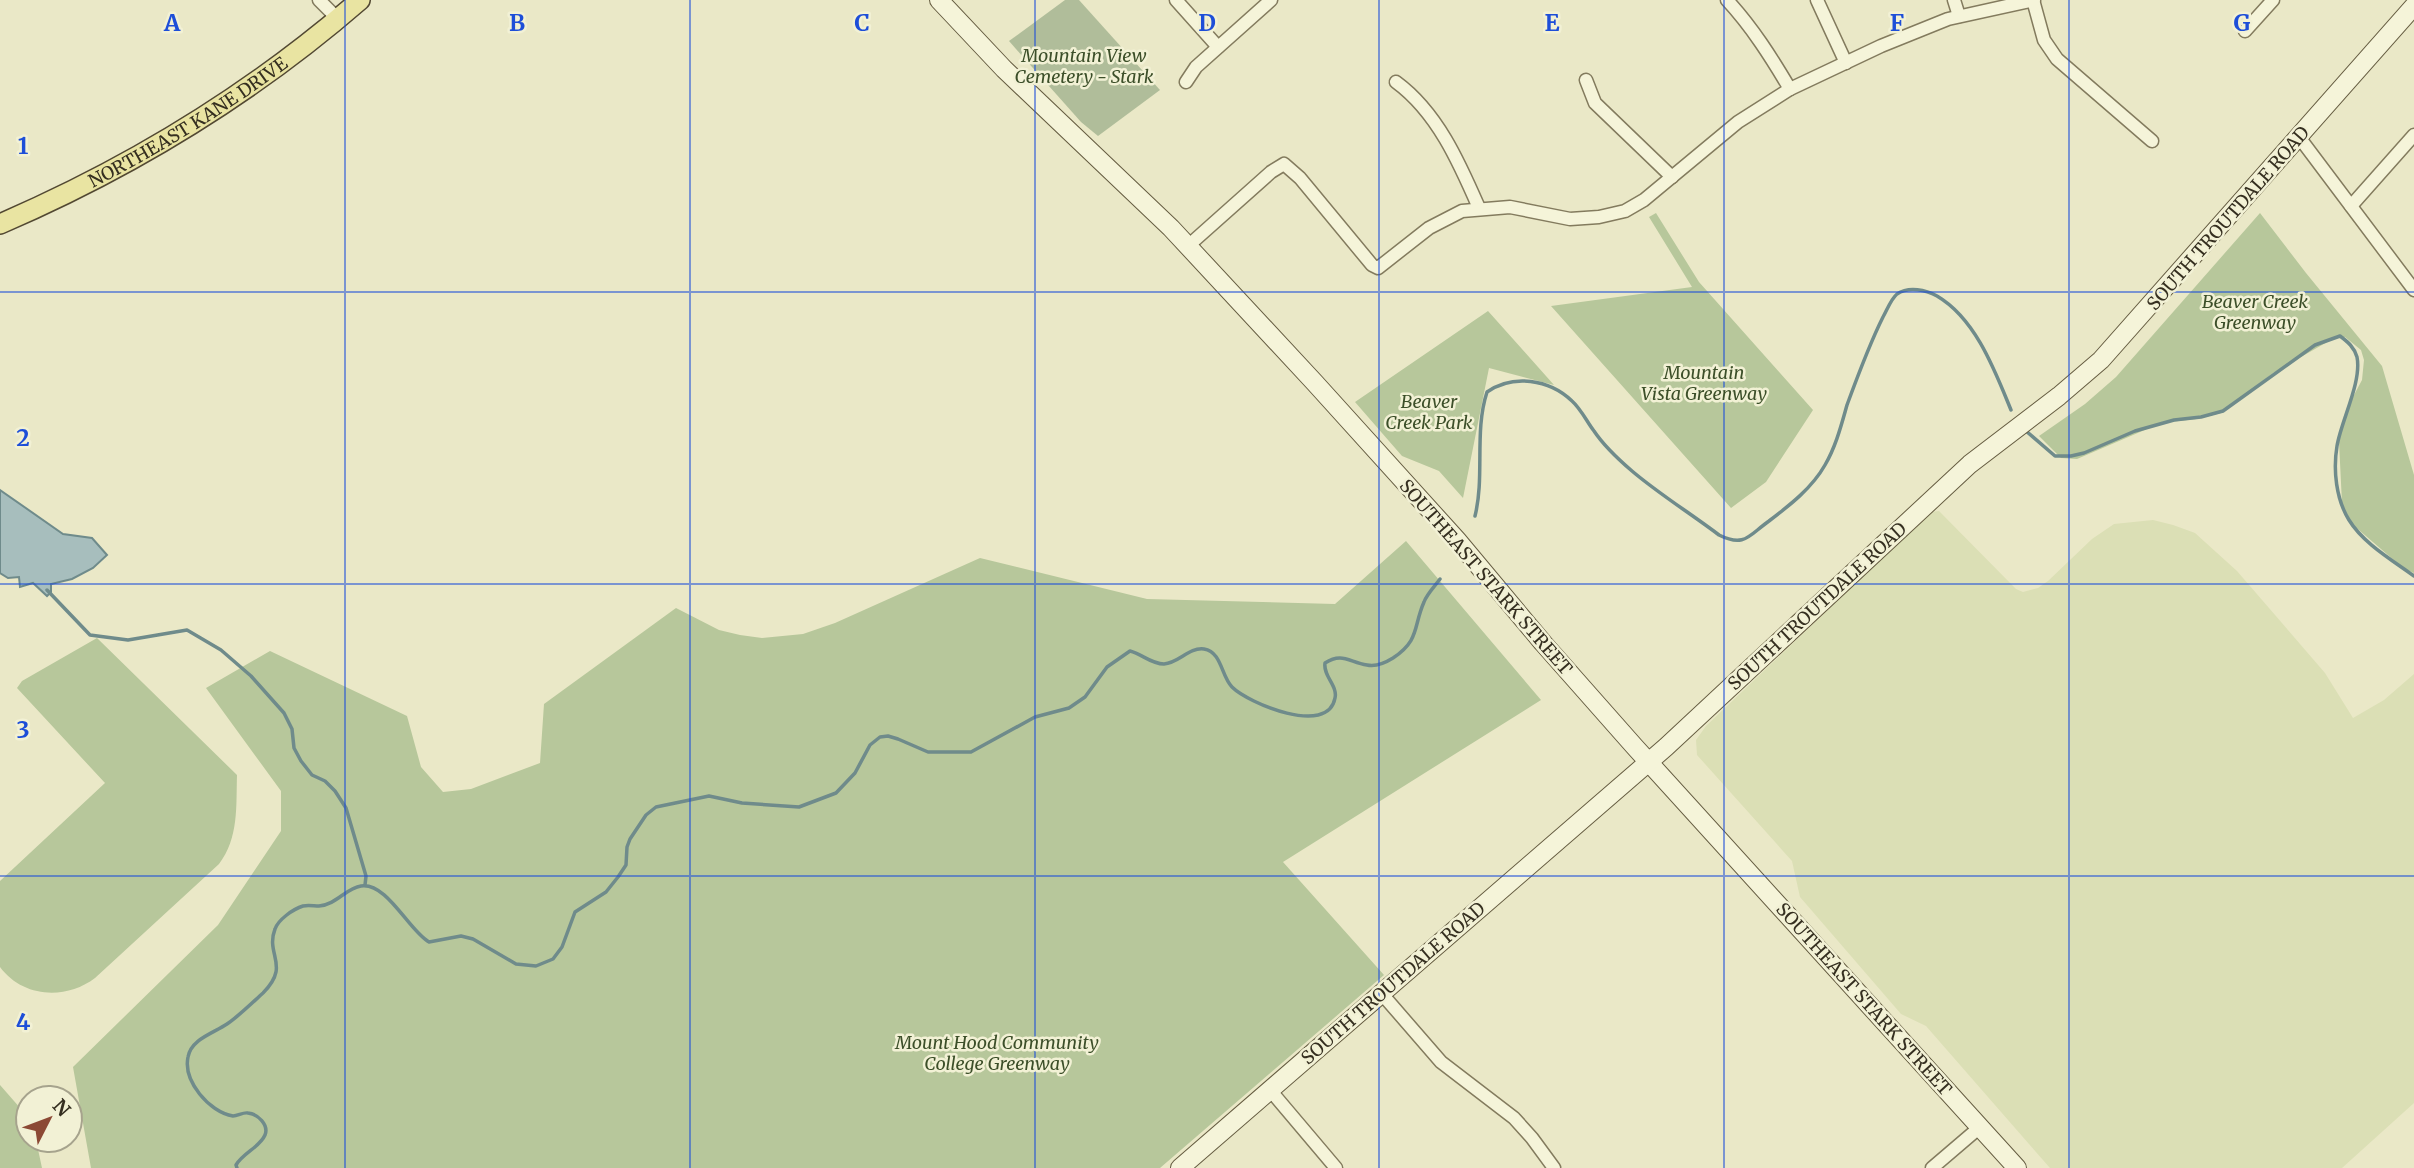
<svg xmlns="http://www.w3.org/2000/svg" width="2414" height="1168" font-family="Merriweather,serif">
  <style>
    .farmland { fill: #dbdfb5 }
    .green { fill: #b7c79b }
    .cemetery { fill: #b0bd9a }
    .water { fill: #a7bebd; stroke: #6f8b8b; stroke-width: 2 }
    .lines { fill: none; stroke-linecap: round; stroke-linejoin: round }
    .stream { stroke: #6f8b8b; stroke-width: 3.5 }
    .street-casing { stroke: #837b5e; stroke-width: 15 }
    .secondary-casing { stroke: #655c41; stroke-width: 20 }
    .primary-casing { stroke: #524832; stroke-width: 22 }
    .street { stroke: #f5f4d9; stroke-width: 12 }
    .secondary { stroke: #f5f4d9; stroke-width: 18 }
    .primary { stroke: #e9e4a2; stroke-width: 19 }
    .grid { fill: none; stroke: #1d4ed8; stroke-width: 2; stroke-opacity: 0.55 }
    .labels { text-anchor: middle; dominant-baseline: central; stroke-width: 5; stroke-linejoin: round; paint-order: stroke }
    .park-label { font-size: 18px; font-style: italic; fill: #3c4f29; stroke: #f2f1d5 }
    .street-label { font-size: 18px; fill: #352f20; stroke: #f2f1d5 }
    .grid-label { font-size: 23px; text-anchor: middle; font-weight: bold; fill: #1d4ed8; stroke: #f2f1d5; stroke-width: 5; stroke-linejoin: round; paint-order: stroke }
  </style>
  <rect width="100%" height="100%" fill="#eae8c7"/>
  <path class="farmland" d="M1939,511L2016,589L2023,592L2038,588L2048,581L2092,539L2114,524L2153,520L2173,525L2195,533L2237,571L2325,673L2353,718L2384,700L2414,674V1103L2342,1168H2050L1926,1026L1901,1014L1800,897L1792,861L1697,755L1696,740L1706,726L1931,512Z"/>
  <g class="green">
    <path d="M1656,213L1699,282L1813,410L1766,482L1731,508L1551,306L1692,287L1649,217Z"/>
    <path d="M2260,213L2306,273L2382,366L2414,475V573L2403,568L2352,524L2342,503L2339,442L2347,408L2362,380L2364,360L2361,350L2345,337H2336L2273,373L2221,413L2197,419L2161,423L2077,459L2061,458L2039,436L2085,404L2116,377Z"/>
    <path d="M1488,311L1554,385L1489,368L1463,498L1439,471L1402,456L1355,402Z"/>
    <path d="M1406,541L1541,700L1283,862L1384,975L1160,1168H91L73,1067L218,925L281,831V791L206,688L270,651L407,716L421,767L443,792L471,789L540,763L544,704L676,608L719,630L740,635L762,638L803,634L835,623L980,558L1147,599L1335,604Z"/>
    <path d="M97,638L237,775C236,806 239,838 219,864L95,978C66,1000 23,998 0,967V881L105,783L17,688L22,681Z"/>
    <path d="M0,1085L28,1117V1140H36L42,1168H0Z"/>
  </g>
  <path class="cemetery" d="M1065,0H1079L1160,90L1098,136L1081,122L1009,41Z"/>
  <path class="water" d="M0,490L63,534L92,538L107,555L93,568L72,579L51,584V592L47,596L33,583L20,587L19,577L8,578L0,573Z"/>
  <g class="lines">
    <g class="stream">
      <path d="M2026,431L2055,456H2071L2084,453L2135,431L2174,420L2201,417L2223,411L2315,345L2340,336C2348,342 2354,347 2357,357C2362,382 2341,421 2337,446C2333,470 2336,499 2349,520C2363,543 2392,560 2414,576"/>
      <path d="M1475,516C1485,476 1474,432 1487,392C1513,374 1549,379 1572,401C1581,409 1587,422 1594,431C1604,446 1618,459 1632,471C1659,494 1690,513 1719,535C1745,548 1749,535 1769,521C1790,505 1812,488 1825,465C1836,446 1841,426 1847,405C1858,375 1869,345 1883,317C1887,310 1891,299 1897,294C1909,286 1926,290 1937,296C1976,319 1995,371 2011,410"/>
      <path d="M47,590L90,635L128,640L187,630L221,650L251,676L284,713L292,729L294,748L301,761L312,775L325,781L335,791L346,808L366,876L365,885"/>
      <path d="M237,1168L236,1165C243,1153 260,1147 265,1135C269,1125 258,1114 248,1113C243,1112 238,1116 233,1116C209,1112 183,1081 188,1057C191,1039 214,1033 227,1024C239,1016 252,1003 263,993C291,965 265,955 275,929C278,920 293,909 303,906C308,905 314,906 319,906C336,905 346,888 361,886C387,882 409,931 429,942L461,936L473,939L516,964L536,966L553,959L562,947L575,912L606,892L618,877L626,865L627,847L630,839L646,815L656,807L709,796L742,803L799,807L836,793L855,773L870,745L880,737L888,736L898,739L928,752H971L1035,717L1069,708L1085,697L1107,667L1130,651C1142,654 1151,664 1164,664C1179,663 1189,647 1204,649C1222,652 1221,676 1232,687C1248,703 1328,737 1335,698C1338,686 1323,676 1325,663C1342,652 1349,662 1367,665C1376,667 1385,663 1393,658C1420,640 1413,627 1424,602C1427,594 1435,586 1440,579"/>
    </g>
    <g class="street-casing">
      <g id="street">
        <path d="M319,0L338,19"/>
        <path d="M1176,0L1218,47"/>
        <path d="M1727,0C1752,27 1771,57 1790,89"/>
        <path d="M1817,0L1846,63"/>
        <path d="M1954,0L1959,16"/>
        <path d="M2033,0L2044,40L2057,59L2152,141"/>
        <path d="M2245,31L2273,0"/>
        <path d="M1586,80L1595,103L1672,177"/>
        <path d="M1186,82L1196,67L1271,0"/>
        <path d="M1396,82C1437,112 1459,162 1479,208"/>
        <path d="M2299,137L2414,290"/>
        <path d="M2351,206L2414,135"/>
        <path d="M1188,246L1271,172L1284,164L1300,178L1372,265L1378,268L1429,228L1462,211L1510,207L1570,219L1599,217L1625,211L1644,200L1738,122L1790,89L1881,46L1948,19L2034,0"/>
        <path d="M1382,994L1441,1062L1514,1118L1532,1138L1554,1168"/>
        <path d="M1270,1090L1336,1168"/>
        <path d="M1932,1168L1980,1127"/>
      </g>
    </g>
    <g class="secondary-casing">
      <g id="secondary">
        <path d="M939,0L1004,69L1171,228L1315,383L1457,540L1543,643L1634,746L2017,1168"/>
        <path d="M1180,1168L1666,747L1970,464L2059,396L2101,360L2414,6"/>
      </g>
    </g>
    <g class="primary-casing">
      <g id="primary">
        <path id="s1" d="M0,224C130,168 253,93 360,0"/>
      </g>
    </g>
    <use href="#street" class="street"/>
    <use href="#secondary" class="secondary"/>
    <use href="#primary" class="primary"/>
  </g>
  <path class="grid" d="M345,0V1168M690,0V1168M1035,0V1168M1379,0V1168M1724,0V1168M2069,0V1168M0,292H2414M0,584H2414M0,876H2414"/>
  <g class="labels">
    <g class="park-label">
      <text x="1084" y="55">Mountain View<tspan x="1084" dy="21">Cemetery - Stark</tspan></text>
      <text x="2255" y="301">Beaver Creek<tspan x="2255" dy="21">Greenway</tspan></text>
      <text x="1704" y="372">Mountain<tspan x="1704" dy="21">Vista Greenway</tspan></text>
      <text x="1429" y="401">Beaver<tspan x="1429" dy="21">Creek Park</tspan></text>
      <text x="997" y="1042">Mount Hood Community<tspan x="997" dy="21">College Greenway</tspan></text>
    </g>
    <g class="street-label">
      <text stroke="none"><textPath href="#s1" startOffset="214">NORTHEAST KANE DRIVE</textPath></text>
      <text transform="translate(2228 218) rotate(-49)">SOUTH TROUTDALE ROAD</text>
      <text transform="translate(1486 577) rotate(49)">SOUTHEAST STARK STREET</text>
      <text transform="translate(1817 606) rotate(-43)">SOUTH TROUTDALE ROAD</text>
      <text transform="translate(1393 983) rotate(-41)">SOUTH TROUTDALE ROAD</text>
      <text transform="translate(1864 999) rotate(48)">SOUTHEAST STARK STREET</text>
    </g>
  </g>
  <g class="grid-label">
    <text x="172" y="31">A</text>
    <text x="517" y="31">B</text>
    <text x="862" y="31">C</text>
    <text x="1207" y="31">D</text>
    <text x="1552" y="31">E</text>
    <text x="1897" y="31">F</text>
    <text x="2242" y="31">G</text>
    <text x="23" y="154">1</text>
    <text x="23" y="446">2</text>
    <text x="23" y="738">3</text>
    <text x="23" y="1030">4</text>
  </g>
  <g transform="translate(49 1119) rotate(48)"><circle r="33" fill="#f2f1d5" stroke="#a6a38d" stroke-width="2"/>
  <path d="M0-5L12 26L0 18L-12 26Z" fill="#8c4934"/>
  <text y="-10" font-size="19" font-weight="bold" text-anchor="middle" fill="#352f20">N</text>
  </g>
</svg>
